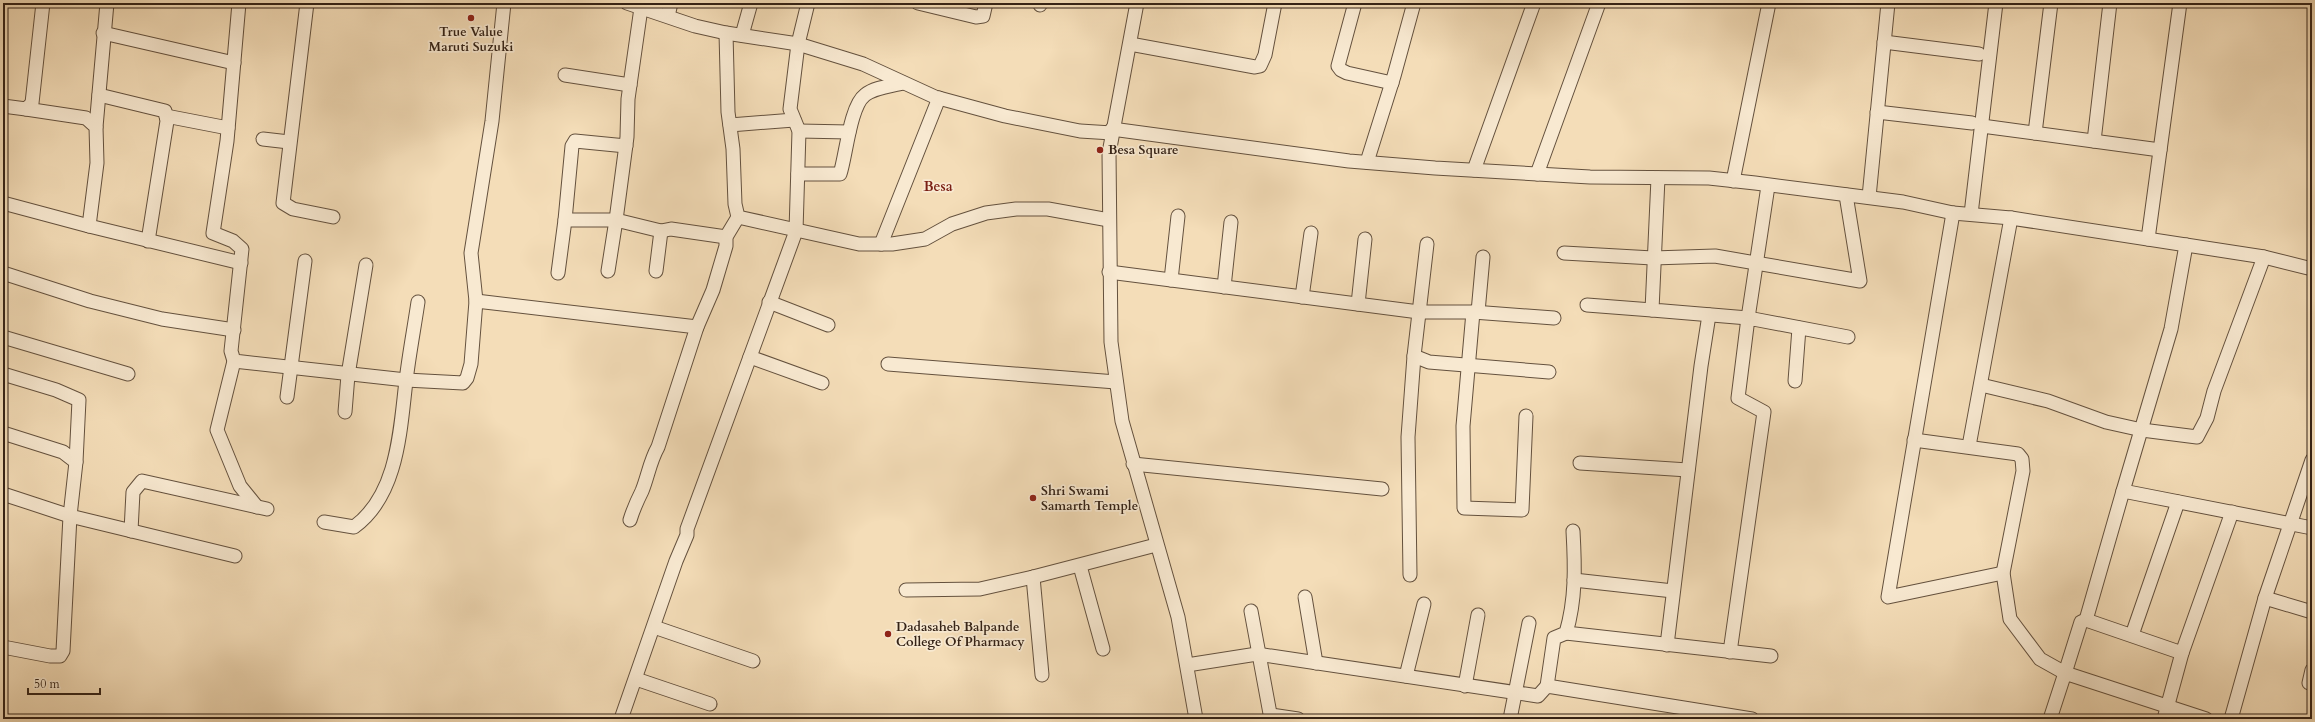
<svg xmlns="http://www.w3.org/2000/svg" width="2315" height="722" font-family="Cardo,serif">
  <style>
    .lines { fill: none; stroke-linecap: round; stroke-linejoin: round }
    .minor-casing { stroke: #64513e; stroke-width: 15 }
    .minor { stroke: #f8e9d1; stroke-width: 13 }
    .poi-dot { fill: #8f2418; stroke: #f8e9d1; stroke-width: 1.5 }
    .labels { text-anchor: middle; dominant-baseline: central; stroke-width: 3.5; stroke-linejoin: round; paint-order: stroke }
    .poi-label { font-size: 13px; font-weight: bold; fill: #342216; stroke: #f8e9d1; text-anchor: start }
    .neighbourhood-label { font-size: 14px; font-weight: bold; fill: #7a1f14; stroke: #f8e9d1 }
  </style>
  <rect width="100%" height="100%" fill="#f4ddb8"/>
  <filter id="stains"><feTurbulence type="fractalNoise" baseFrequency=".005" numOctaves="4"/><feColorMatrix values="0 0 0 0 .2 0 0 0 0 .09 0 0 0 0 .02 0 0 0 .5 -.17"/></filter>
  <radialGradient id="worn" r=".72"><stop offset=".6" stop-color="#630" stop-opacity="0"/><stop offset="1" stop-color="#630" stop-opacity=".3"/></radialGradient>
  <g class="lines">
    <g class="minor-casing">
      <g id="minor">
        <path d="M239,3L227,141L213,233L233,241L242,249L231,351L234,361L406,380L463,383L467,378L471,364L476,301L471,253L492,121L504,3"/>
        <path d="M307,3L283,203L293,209L333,217"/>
        <path d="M627,3L695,26L726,33L798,44L863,64L935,97L1005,116L1080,131L1112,133"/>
        <path d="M918,3L976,17L983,16L986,3"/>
        <path d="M1137,3L1109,153L1111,342L1122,421L1178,617L1196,719"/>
        <path d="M1355,3L1338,66L1341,70L1347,73L1392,83"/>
        <path d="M1040,5L1041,3"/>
        <path d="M668,16L671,3"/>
        <path d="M103,33L234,63"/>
        <path d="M726,33L728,112L733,149L735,204L738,217L859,244H892L925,239L952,224L986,213L1016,209H1048L1109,220"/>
        <path d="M742,35L751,3"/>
        <path d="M1884,42L1979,54"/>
        <path d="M1130,44L1255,67L1260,66L1265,55L1275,3"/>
        <path d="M565,75L630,85"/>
        <path d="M99,95L165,111L167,121L148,241"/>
        <path d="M3,106L26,109L32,103L43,3"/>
        <path d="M26,109L86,118L96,127L97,163L89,226"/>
        <path d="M1877,112L1972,123"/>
        <path d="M166,116L228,128"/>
        <path d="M730,125L794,120"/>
        <path d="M1982,126L2160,150"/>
        <path d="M96,127L107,3"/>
        <path d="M1112,129L1349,161L1435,168L1590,177L1709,178L1755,183L1903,202L1953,213L2011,218L2264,257L2312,269"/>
        <path d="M799,131L849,132"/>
        <path d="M2035,133L2051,3"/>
        <path d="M263,139L289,142"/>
        <path d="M2094,141L2110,3"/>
        <path d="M1367,162L1394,76L1414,3"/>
        <path d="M1474,170L1534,3"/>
        <path d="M798,174H840C846,156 850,106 865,95C875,87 891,86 903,83"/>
        <path d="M1537,174L1599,3"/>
        <path d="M1658,178L1652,310L1748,318L1768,186"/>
        <path d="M1733,181L1769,3"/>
        <path d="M1869,197L1888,3"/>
        <path d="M3,203L89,226L241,263"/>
        <path d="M1953,213L1888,597L2003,573"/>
        <path d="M1971,214L1996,3"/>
        <path d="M565,220L572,146L575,141L626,146"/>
        <path d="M2148,239L2180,3"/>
        <path d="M881,244L939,98"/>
        <path d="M2186,245L2171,329L2123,491L2312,528"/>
        <path d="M1564,253L1653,258L1715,256L1860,281L1846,195"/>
        <path d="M608,271L616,220L661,231L671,229L726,237"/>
        <path d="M656,271L661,231"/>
        <path d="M1109,272L1419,312H1473L1554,318"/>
        <path d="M3,273L90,301L162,319L234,330"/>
        <path d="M558,273L565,220H616L627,137L628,99L641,8"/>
        <path d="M1171,280L1178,216"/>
        <path d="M1224,287L1231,222"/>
        <path d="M1302,297L1311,233"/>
        <path d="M476,301L697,327"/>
        <path d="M769,302L828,325"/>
        <path d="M1358,304L1365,239"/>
        <path d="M1587,305L1652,310"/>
        <path d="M1473,312L1463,426L1464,508L1522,510L1526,416"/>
        <path d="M1478,312L1483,257"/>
        <path d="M3,337L128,374"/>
        <path d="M1414,356L1429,362L1549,372"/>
        <path d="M750,357L822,383"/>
        <path d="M234,361L217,430L240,486L257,507"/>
        <path d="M888,364L1116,382"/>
        <path d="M3,374L56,390L79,400L76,462L70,516L63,651L60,656H50L3,647"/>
        <path d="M1795,381L1799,328"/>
        <path d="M1981,385L2048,401L2106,422L2142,430L2197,437L2207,418L2214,391L2264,257"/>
        <path d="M287,397L305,261"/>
        <path d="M345,412L348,375L366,265"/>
        <path d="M3,433L63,452L76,462"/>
        <path d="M1914,440L2018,454L2022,459L2023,471L2003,573L2010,619L2040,659L2065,673L2081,622L2086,620L2182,653L2232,512"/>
        <path d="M1969,446L2011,218"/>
        <path d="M1580,463L1688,470"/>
        <path d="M1133,464L1382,489"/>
        <path d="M3,494L70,516L235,556"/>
        <path d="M630,520C633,510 637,501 642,491C648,476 650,461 658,447L697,327L713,290L726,246V237L738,217"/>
        <path d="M324,522L354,527C398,495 400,431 406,381C409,355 414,329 418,302"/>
        <path d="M131,531L133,492L142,481L267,509"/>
        <path d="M1080,566L1103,649"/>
        <path d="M1410,575L1408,437L1414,356L1427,244"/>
        <path d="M1033,577L1042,675"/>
        <path d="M1574,580L1673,591"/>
        <path d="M906,590L980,589L1033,577L1156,545"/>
        <path d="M1305,597L1316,663"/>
        <path d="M2265,598L2312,612"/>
        <path d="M1251,611L1271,719"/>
        <path d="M2086,620L2123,491"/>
        <path d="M654,627L753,661"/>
        <path d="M1566,633L1771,656"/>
        <path d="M2132,635L2178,502"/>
        <path d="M1667,645L1701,366L1709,315"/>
        <path d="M1730,652L1764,412L1738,398L1748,318L1848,337"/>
        <path d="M1187,665L1257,654L1538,696L1547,686L1752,719"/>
        <path d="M1406,676L1424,604"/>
        <path d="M636,679L710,704"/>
        <path d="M2309,683L2312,670"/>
        <path d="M1465,686L1478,615"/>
        <path d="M1547,686L1554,638L1566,633C1576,599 1575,566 1573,531"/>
        <path d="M1271,715L1298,719"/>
        <path d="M621,719L676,561L687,535V529L796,231L799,131L790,109L798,44L808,3"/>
        <path d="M1510,719L1529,623"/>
        <path d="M2050,719L2065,673L2206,719"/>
        <path d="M2164,719L2182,653"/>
        <path d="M2231,719L2265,598L2312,460"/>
      </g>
    </g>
    <use href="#minor" class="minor"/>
  </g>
  <g class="poi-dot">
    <circle cx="471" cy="18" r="4"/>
    <circle cx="1100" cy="150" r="4"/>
    <circle cx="1033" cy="498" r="4"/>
    <circle cx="888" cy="634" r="4"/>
  </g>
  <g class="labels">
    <g class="poi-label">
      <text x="471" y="32" text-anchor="middle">True Value<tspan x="471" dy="15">Maruti Suzuki</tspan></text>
      <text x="1108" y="150">Besa Square</text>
      <text x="1041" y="491">Shri Swami<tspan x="1041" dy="15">Samarth Temple</tspan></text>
      <text x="896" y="627">Dadasaheb Balpande<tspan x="896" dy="15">College Of Pharmacy</tspan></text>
    </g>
    <g class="neighbourhood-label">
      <text x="938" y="186">Besa</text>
    </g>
  </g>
  <rect width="2315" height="722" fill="none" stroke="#f4ddb8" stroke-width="16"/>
  <rect x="4" y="4" width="2307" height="714" fill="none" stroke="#342216" stroke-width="2"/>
  <rect x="8" y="8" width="2299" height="706" fill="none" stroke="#342216"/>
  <path d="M28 688v6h72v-6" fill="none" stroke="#342216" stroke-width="2"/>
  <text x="34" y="688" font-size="12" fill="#342216" stroke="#f8e9d1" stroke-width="3" paint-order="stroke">50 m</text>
  <rect width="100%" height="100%" filter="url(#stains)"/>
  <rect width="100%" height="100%" fill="url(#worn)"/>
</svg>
